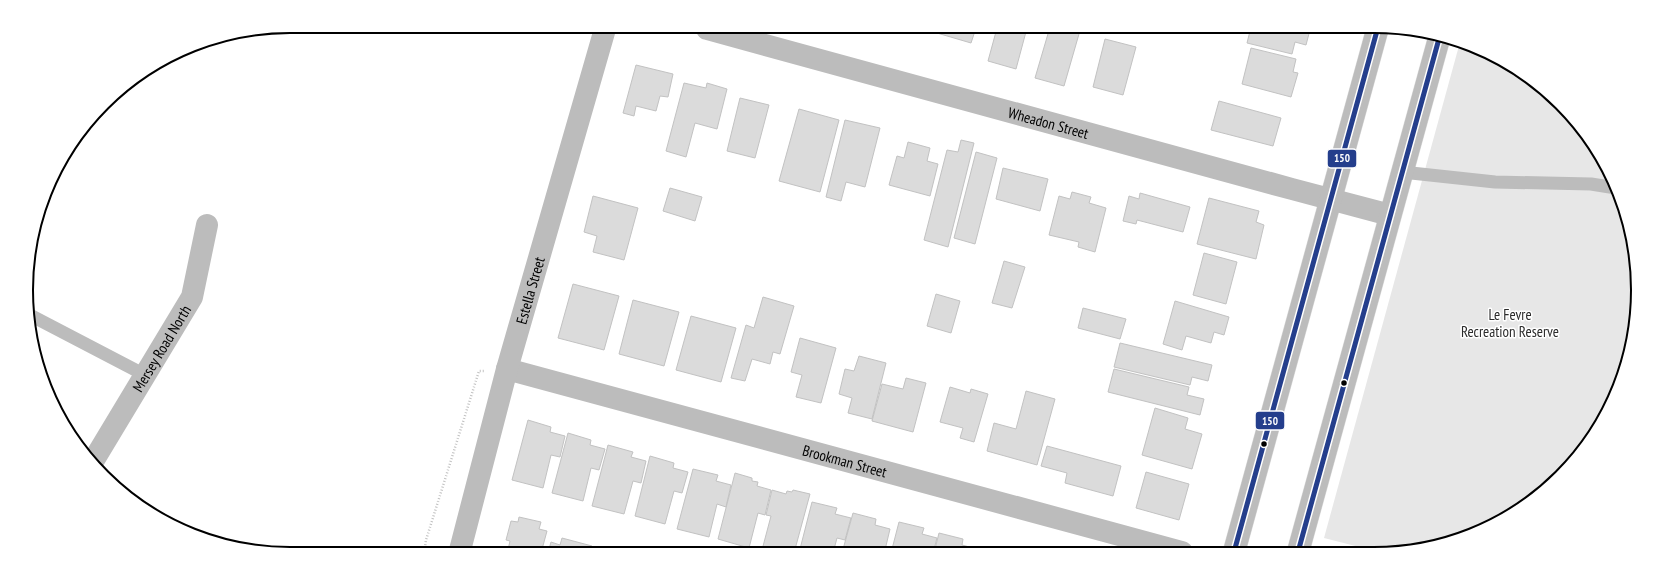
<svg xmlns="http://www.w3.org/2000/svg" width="1664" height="580" font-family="'PT Sans Narrow',sans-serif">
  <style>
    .green { fill: #e7e7e7 }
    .building { fill: #dbdbdb; stroke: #c2c2c2 }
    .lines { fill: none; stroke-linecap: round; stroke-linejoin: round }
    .highway-casing { stroke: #dbdbdb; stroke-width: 23 }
    .path { stroke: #c2c2c2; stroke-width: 2.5; stroke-dasharray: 1 2; stroke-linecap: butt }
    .lane { stroke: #bcbcbc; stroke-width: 13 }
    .street { stroke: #bcbcbc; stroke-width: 22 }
    .highway { stroke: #bcbcbc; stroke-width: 22 }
    .bus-1-casing { stroke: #fff; stroke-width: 8 }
    .bus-1 { stroke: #243e8c; stroke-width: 5 }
    .bus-dot { fill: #000; stroke: #fff; stroke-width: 1.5 }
    .labels { text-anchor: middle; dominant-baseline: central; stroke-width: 3; stroke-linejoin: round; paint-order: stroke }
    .street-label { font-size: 15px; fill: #000; stroke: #fff }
    .park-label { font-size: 15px; fill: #2b2b2b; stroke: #fff }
    .rim { fill: none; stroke: #000; stroke-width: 2 }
    .line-badge { stroke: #fff; stroke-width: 1.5 }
    .badge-label { font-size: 11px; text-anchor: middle; font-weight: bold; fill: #fff }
  </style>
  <rect width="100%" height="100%" fill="#fff"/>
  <path class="green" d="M1460,42L1491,53L1535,80L1572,116L1603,158L1624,205L1636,255L1637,307L1629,358L1603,422L1548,488L1491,527L1409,552H1379L1324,538Z"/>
  <g class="building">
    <path d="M1311,26L1306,45L1295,42L1292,54L1247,43L1251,27Z"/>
    <path d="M1050,27H1081L1064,86L1035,78Z"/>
    <path d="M900,28H918L916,32Z"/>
    <path d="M938,28H976L971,43L937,33Z"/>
    <path d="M997,28H1027L1016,69L988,61Z"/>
    <path d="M1105,39L1136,47L1123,95L1093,87Z"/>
    <path d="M1251,48L1296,59L1293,72L1298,73L1291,97L1242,84Z"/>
    <path d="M636,65L673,74L668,97L660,96L656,111L636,106L634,116L623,113Z"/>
    <path d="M684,83L706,88L707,83L727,89L717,129L695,123L686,157L666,151Z"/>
    <path d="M740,98L769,105L755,158L727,151Z"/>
    <path d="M1219,101L1281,118L1273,146L1211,130Z"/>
    <path d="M799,109L839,120L820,192L779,181Z"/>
    <path d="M845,120L880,128L865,187L846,182L841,201L826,197Z"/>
    <path d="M961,140L974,143L948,247L924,240L947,150L958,152Z"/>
    <path d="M908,142L930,148L927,161L938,164L930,196L889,185L897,156L904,158Z"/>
    <path d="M976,152L997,158L975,244L954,238Z"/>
    <path d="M1003,168L1048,179L1040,211L996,199Z"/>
    <path d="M670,188L702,197L695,221L663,211Z"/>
    <path d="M1072,192L1091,197L1089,203L1106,208L1095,252L1078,247L1079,242L1049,235L1059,196L1070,199Z"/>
    <path d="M1140,193L1190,207L1183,232L1137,220L1136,224L1123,221L1129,196L1139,199Z"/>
    <path d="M593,196L638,208L624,260L593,252L597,236L584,232Z"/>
    <path d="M1209,198L1259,211L1256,222L1264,225L1256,259L1197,244Z"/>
    <path d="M1204,253L1237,262L1226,304L1193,295Z"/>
    <path d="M1004,261L1025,267L1012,308L992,303Z"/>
    <path d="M573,284L619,296L604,350L558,338Z"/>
    <path d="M936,294L960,301L951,333L927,326Z"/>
    <path d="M763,297L794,306L780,354L773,352L770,364L752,359L745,381L731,378L746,325L754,328Z"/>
    <path d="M633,300L679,312L664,366L619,354Z"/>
    <path d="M1175,301L1229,317L1224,335L1214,332L1211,343L1186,336L1182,350L1163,344Z"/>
    <path d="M1083,308L1126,319L1120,339L1078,328Z"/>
    <path d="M691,316L736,328L721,382L676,370Z"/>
    <path d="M800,338L836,348L821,403L796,397L802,375L791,372Z"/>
    <path d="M1120,343L1212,365L1208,381L1192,377L1190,385L1114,367Z"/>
    <path d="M859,356L886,363L872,419L848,413L852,398L839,394L845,369L854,371Z"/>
    <path d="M1114,369L1189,387L1187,395L1204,399L1200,415L1108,392Z"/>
    <path d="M906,378L926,383L913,432L872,421L882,384L903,389Z"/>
    <path d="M950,387L970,393L971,389L988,394L974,442L960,438L963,428L940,422Z"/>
    <path d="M1026,391L1055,399L1037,465L987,451L994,423L1016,429Z"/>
    <path d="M1155,408L1188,418L1185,429L1202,434L1192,469L1142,455Z"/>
    <path d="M528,420L551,427L550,432L565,436L560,457L551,455L543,488L512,480Z"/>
    <path d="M568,433L591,440L590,445L605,449L599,470L591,468L583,501L552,493Z"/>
    <path d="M608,445L633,452L631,457L646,461L641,483L633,481L624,514L592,506Z"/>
    <path d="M1047,446L1121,466L1113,496L1065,483L1067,473L1041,466Z"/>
    <path d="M650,456L674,463L673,468L688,472L682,493L674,491L665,524L635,516Z"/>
    <path d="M693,469L718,475L716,481L731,485L726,507L717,504L709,537L677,529Z"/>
    <path d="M1146,472L1189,484L1179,520L1136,508Z"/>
    <path d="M735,473L752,478V481L758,482L757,486L771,490L765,515L758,513L749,548L718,539Z"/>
    <path d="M772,490L786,494L787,491L792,492L793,490L810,494L794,553H772L762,550L771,516L766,515Z"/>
    <path d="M812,502L837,508L835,514L851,518L845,540L837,538L833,553H799Z"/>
    <path d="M853,513L876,519L875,525L890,529L885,550L876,548L875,553H842Z"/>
    <path d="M519,517L541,522L539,529L547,531L541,553L507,554L510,541L506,540L511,521L518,522Z"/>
    <path d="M899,522L924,528L922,534L937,538L933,553H891Z"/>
    <path d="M939,533L963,539L962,545L977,549L976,553H934Z"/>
    <path d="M562,538L592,546L590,553H548L551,542L560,545Z"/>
    <path d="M981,547L1003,553H980Z"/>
    <path d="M608,550L622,553H607Z"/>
  </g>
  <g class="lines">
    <g class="highway-casing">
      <g id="highway">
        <path d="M1234,552L1378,27"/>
        <path d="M1298,552L1440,35"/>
      </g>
    </g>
    <path class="path" d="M424,554L426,540L479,371H484"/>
    <g class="lane">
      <path d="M1402,172L1495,182L1591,184L1616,188"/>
      <path d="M28,314L145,375"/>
    </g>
    <g class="street">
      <path id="s1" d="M707,29L1292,189L1390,215"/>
      <path id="s2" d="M507,369L1182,552"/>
      <path id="s3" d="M92,463L192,297L207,225"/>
      <path id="s4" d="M459,554L507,369L605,29"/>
    </g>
    <use href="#highway" class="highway"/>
    <g class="bus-1-casing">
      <g id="bus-1">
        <path d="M1234,552L1378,27"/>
        <path d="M1298,552L1440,35"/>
      </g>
    </g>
    <use href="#bus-1" class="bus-1"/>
  </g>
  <g class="bus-dot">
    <circle cx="1344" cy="383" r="3.5"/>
    <circle cx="1264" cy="444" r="3.5"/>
  </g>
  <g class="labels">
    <g class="street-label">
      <text stroke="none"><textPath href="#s1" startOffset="354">Wheadon Street</textPath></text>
      <text stroke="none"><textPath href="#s4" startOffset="273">Estella Street</textPath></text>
      <text stroke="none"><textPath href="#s3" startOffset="134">Mersey Road North</textPath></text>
      <text stroke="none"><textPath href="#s2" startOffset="350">Brookman Street</textPath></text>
    </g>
    <g class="park-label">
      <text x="1510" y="314">Le Fevre<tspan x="1510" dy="17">Recreation Reserve</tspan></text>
    </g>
  </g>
  <path d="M0 0H1664V580H0ZM290 33H1374A257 257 0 0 1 1631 290V290A257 257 0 0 1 1374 547H290A257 257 0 0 1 33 290V290A257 257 0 0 1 290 33Z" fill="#fff" fill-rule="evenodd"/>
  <path class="rim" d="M290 33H1374A257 257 0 0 1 1631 290V290A257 257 0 0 1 1374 547H290A257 257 0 0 1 33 290V290A257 257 0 0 1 290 33Z"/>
  <g class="line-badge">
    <rect x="1327" y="149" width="30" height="19" rx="4" fill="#243e8c"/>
    <rect x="1255" y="411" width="30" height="19" rx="4" fill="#243e8c"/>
  </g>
  <g class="badge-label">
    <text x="1342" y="162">150</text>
    <text x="1270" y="425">150</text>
  </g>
</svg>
